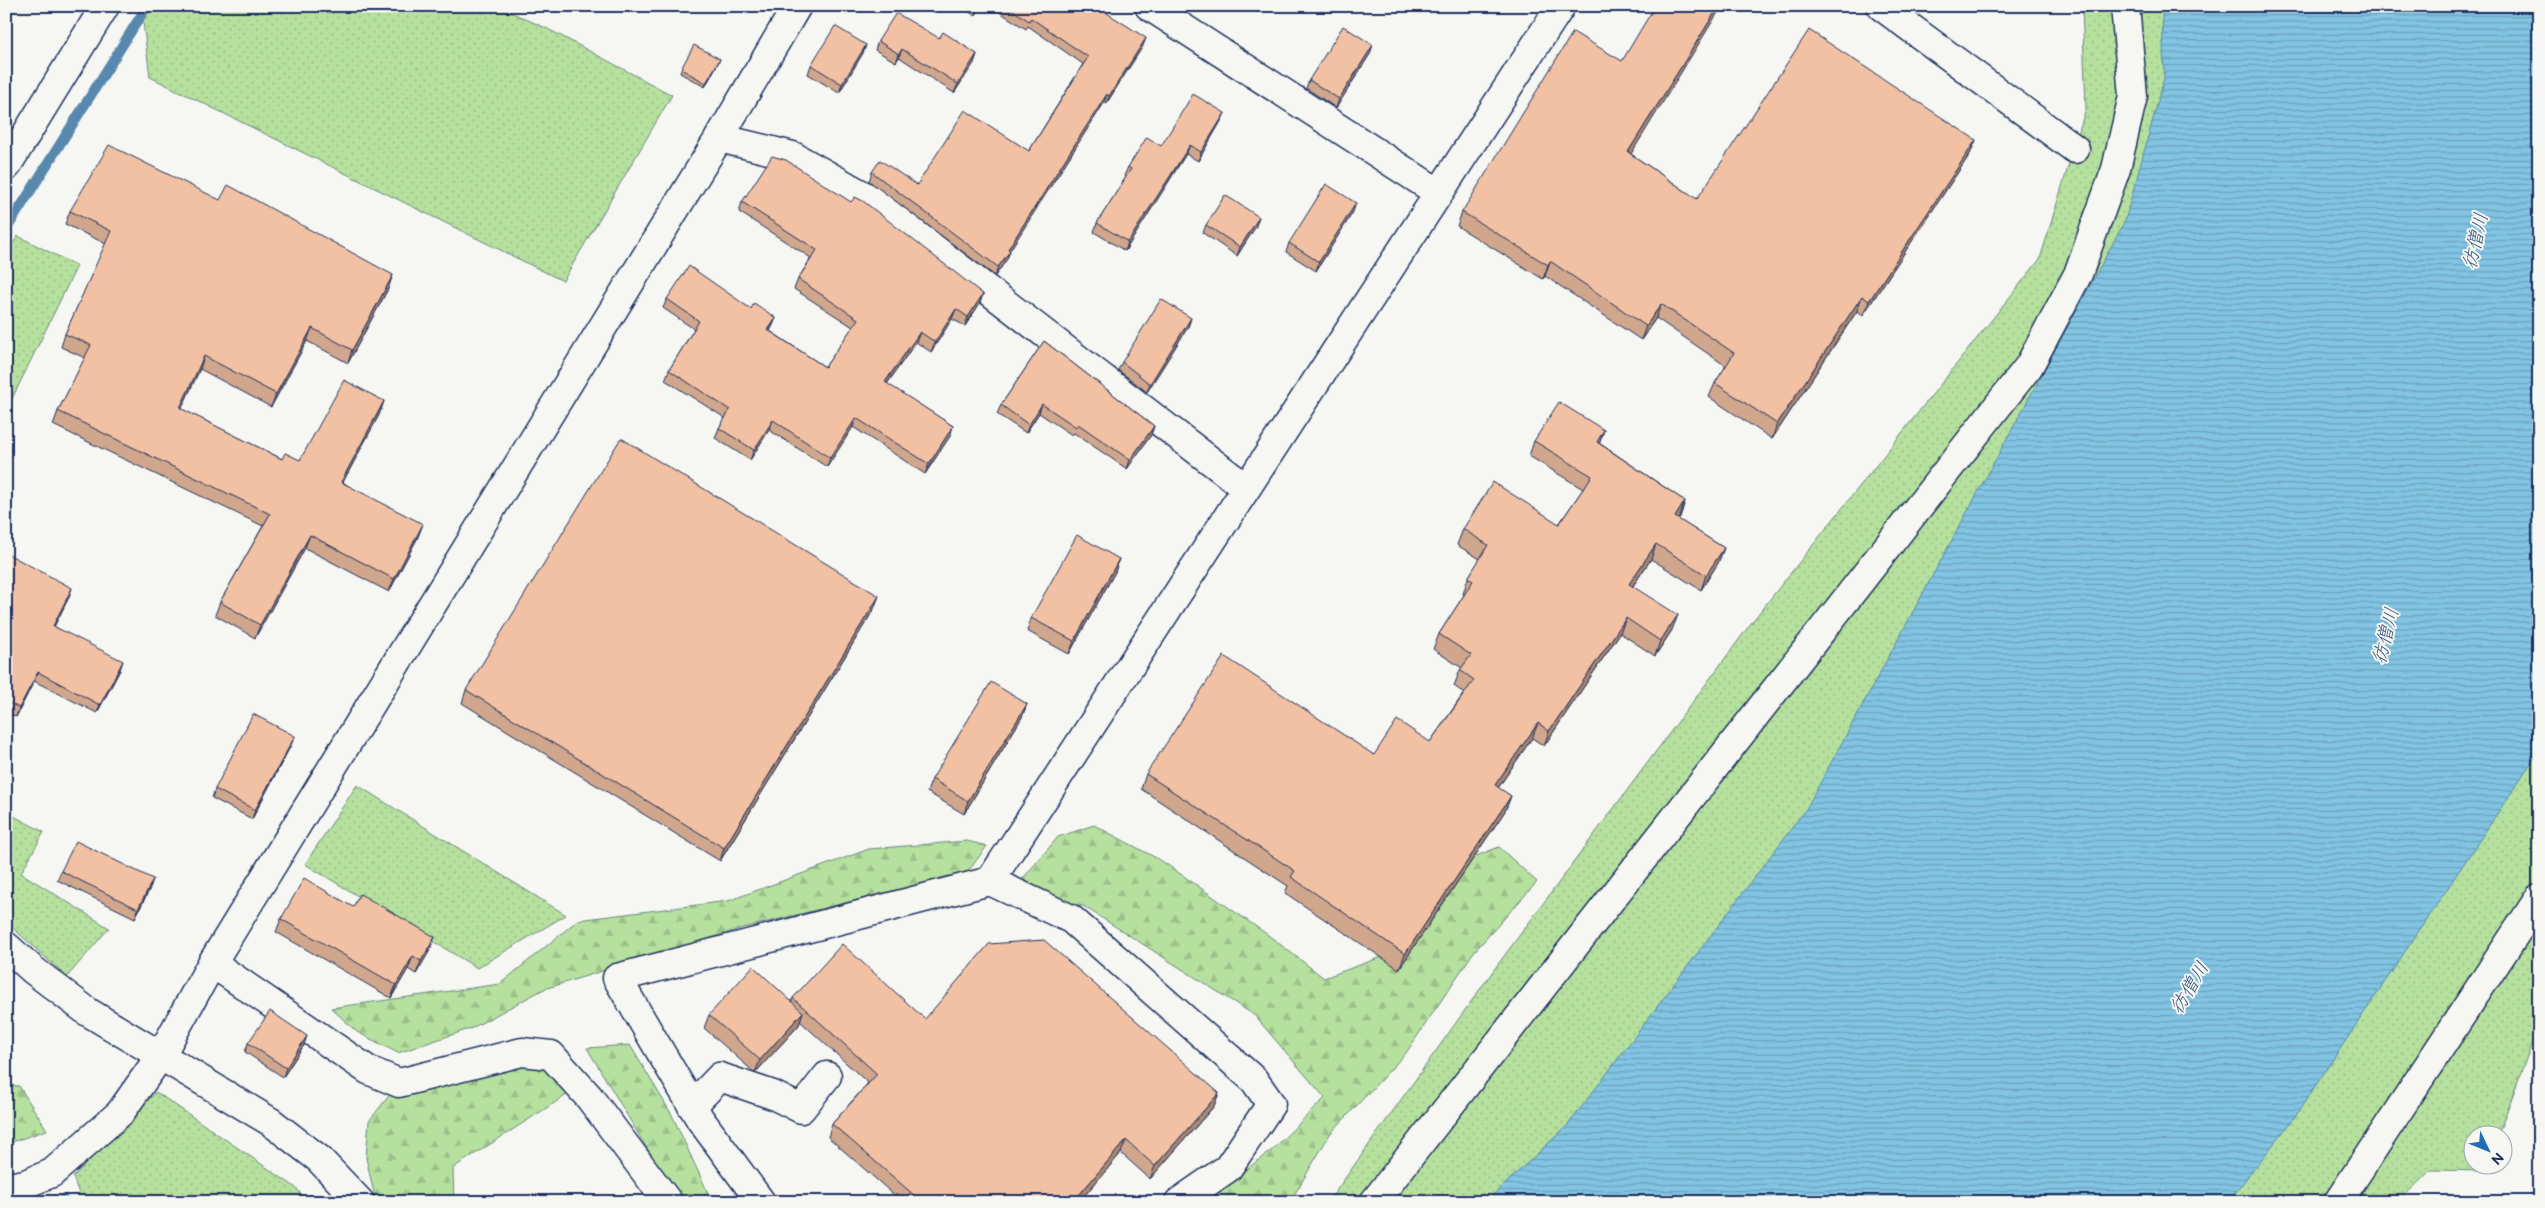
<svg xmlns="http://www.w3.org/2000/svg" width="2545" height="1208" font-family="'Balsamiq Sans','Klee One',sans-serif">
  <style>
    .grass { fill: url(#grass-dots); stroke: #68887e }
    .forest { fill: url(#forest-firs); stroke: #68887e }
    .water { fill: url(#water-rules); stroke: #5988ae }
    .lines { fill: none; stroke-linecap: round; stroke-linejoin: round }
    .stream { stroke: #5988ae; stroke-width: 10 }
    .street-casing { stroke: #1b2f5e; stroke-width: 31 }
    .secondary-casing { stroke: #1b2f5e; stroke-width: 31 }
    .street { stroke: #f6f6f2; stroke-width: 28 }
    .secondary { stroke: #f6f6f2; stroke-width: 28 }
    .wall { fill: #d0a68c; stroke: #1b2f5e }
    .shaded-wall { fill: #a98772; stroke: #1b2f5e }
    .building { fill: #f2c1a3; stroke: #1b2f5e }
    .labels { text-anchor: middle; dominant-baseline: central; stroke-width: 4; stroke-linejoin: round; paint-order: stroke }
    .water-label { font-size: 19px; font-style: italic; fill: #35547f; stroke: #f6f6f2 }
  </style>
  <defs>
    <pattern id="grass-dots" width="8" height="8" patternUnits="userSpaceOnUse" patternTransform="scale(1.25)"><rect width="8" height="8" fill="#b5e09d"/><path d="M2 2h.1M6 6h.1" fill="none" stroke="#9bc08a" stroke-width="1.8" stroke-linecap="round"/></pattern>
    <pattern id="forest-firs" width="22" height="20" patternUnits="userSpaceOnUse" patternTransform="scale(1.25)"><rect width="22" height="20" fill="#b5e09d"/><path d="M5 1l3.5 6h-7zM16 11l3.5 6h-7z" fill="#9bc08a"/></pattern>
    <pattern id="water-rules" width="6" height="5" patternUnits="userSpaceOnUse" patternTransform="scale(1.25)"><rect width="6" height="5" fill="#82c4e3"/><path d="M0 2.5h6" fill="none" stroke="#6aa0bb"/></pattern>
  </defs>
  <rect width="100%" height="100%" fill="#f6f6f2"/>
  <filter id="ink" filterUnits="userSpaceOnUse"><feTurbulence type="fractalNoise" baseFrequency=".02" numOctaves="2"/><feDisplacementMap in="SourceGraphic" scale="10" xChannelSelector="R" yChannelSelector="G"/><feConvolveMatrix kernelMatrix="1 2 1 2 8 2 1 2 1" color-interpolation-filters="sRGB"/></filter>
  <g filter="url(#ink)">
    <g class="grass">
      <path d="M141,6H497L548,29L672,95L563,281L150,77Z"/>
      <path d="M2082,6H2172V119L2040,413L1813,819L1568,1125L1486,1202H1328L1493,971L1755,618L2040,259L2086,108Z"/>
      <path d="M18,236L77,266L6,411V254Z"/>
      <path d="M2539,729V1024L2498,1135L2472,1136V1166H2487L2485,1171L2431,1170L2398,1202H2223Z"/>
      <path d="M357,785L566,915L477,968L305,864Z"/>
      <path d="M6,812L44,832L21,873L109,928L67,977L6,922Z"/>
      <path d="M156,1092L295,1187L308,1202H82L73,1177Z"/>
    </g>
    <g class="forest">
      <path d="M1094,825L1162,861L1268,935L1324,978L1387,955L1441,870L1499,847L1537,882L1473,953L1406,1053L1330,1134L1290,1202H1203L1272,1150L1325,1098L1254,1015L1083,906L1009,895L1058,837Z"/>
      <path d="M967,841L987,846L967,873L743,928L544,989L472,1028L398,1053L357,1032L331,1008L500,984L578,920L728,901L869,849Z"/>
      <path d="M630,1045L672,1115L708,1193L717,1202H679L587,1048Z"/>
      <path d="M556,1061L573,1091L453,1168L454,1202H376L366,1158L369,1121L399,1083Z"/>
      <path d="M6,1085L19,1086L47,1130L6,1144Z"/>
    </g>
    <path class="water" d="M2162,6H2539V751L2294,1118L2228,1202H1486L1568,1125L1806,809L2125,221L2164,79Z"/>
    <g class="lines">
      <g class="stream">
        <path d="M6,230L147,6"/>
        <path d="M63,1199L64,1202"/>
      </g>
      <g class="street-casing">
        <g id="street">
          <path d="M1149,6L1439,193"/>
          <path d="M1881,6L2075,149"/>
          <path d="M719,138L793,156L868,198L1246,488"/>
          <path d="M990,881L1561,6"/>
          <path d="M212,963L368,1070L399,1083L522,1052L551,1055L589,1097L668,1202"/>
          <path d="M692,1106L720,1077L773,1095L801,1109L827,1076"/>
          <path d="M6,1187L25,1184L52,1173L120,1113L161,1055"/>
          <path d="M761,1202L700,1119L617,978L990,881L1071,919L1254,1080L1271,1104L1228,1168L1179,1202"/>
          <path d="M1374,1202L2029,366L2078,274L2116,169L2133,96L2125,6"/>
          <path d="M2338,1202L2539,898"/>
        </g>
      </g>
      <g class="secondary-casing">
        <g id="secondary">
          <path d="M6,167L105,6"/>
          <path d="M6,946L33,970L88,1012L271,1122L319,1159L360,1202"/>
          <path d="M161,1055L212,963L719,138L797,6"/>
        </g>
      </g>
      <use href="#street" class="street"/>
      <use href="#secondary" class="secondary"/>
    </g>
    <g class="wall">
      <path d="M961,6H982L975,16Z"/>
      <path d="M990,6H1096L1143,46L1106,104L1104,103L1009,251L1007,259L995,276L869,181L872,172L917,185L1029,151L1083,64L1028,26L1026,29Z"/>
      <path d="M939,38L977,54L974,63L954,93L899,57L896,62L875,50L878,41Z"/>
      <path d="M866,45L863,53L839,93L808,74L811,65Z"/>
      <path d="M1370,54L1336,108L1306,88L1309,80Z"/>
      <path d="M720,59L705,87L680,73L681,69Z"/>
      <path d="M1622,61L1631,154L1697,199L1976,140L1970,154L1863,315L1857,311L1772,439L1709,397L1715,383L1726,366L1656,318L1641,340L1545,276L1543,279L1457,226L1462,212Z"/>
      <path d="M1225,113L1221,121L1198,161L1186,154L1125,251L1094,232L1097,223L1126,177L1124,176L1128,167L1161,146Z"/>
      <path d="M742,202L983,294L980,303L965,326L952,319L931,352L916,342L887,384L953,426L950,436L925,474L853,427L827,467L769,430L750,460L715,438L719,428L725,418L665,380L669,370L694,329L663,308L667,299L751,309L776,318L772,327L770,331L825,367L853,327L794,289L798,279L811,258L739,212Z"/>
      <path d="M70,211L388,289L348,363L307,341L271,407L200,369L181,409L282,459L300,460L384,401L379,415L343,482L418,537L389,592L305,548L255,638L215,615L220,602L263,526L53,425L58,411L85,358L61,347L65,334L106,244L65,224Z"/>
      <path d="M1353,212L1316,271L1286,252L1289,243Z"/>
      <path d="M1206,225L1256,226L1237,256L1203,233Z"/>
      <path d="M1191,318L1188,327L1147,392L1118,370L1122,362Z"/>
      <path d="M1044,341L1154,426L1151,435L1127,469L1074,433L1072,435L1039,413L1026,433L997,414L1001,405Z"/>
      <path d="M1604,430L1599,443L1685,501L1680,517L1678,519L1724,548L1718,563L1701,590L1651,559L1633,586L1672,630L1655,656L1620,633L1544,746L1532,738L1498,788L1511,796L1505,811L1399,969L1285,893L1288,886L1141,789L1146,774L1374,755L1430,742L1464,693L1454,686L1460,670L1462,668L1433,649L1439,634L1464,595L1463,594L1468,578L1480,559L1457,545L1463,529L1559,524L1583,489L1529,456L1534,441Z"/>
      <path d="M6,553L69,597L54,626L120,670L97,713L34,681L16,717L6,712Z"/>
      <path d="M1119,559L1115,572L1069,654L1027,631L1031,618Z"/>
      <path d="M874,609L720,861L462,703L466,690Z"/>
      <path d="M1027,704L1022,717L964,814L927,792L932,779Z"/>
      <path d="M291,745L252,819L212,798L215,789Z"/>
      <path d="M61,871L153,879L150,888L135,918L57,880Z"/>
      <path d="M353,907L430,950L416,974L408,969L391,998L276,932L281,919Z"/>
      <path d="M793,998L925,1019L1219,1093L1214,1106L1150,1179L1121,1153L1079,1202H902L828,1137L832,1124L868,1083L800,1021L799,1025L755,1073L704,1028L709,1015L792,1001Z"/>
      <path d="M248,1043L304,1045L283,1077L245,1052Z"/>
    </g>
    <g class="shaded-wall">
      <path d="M979,6H982L975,16Z"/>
      <path d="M1719,6H1722L1623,167L1628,152Z"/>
      <path d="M1146,38L1143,46L1106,104L1109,96Z"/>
      <path d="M866,45L863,53L839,93L842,84Z"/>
      <path d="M1373,45L1370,54L1336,108L1339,99Z"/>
      <path d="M902,49L899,57L896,62L899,54Z"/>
      <path d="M977,54L974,63L954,93L958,84Z"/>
      <path d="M720,59L718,63L705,87L706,83Z"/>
      <path d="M1107,94L1104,103L1005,258L1008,249Z"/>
      <path d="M1225,113L1221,121L1198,161L1201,152Z"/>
      <path d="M1976,140L1970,154L1863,315L1869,301Z"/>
      <path d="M1190,145L1186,154L1125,251L1128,242Z"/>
      <path d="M1356,203L1353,212L1316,271L1319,262Z"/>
      <path d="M1259,217L1256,226L1237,256L1240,247Z"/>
      <path d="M1010,251L1007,259L995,276L998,267Z"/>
      <path d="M1550,261L1545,276L1543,279L1548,265Z"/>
      <path d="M393,275L388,289L348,363L352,350Z"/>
      <path d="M983,294L980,303L965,326L968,317Z"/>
      <path d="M1862,296L1857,311L1772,439L1777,424Z"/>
      <path d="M1661,304L1656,318L1641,340L1646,326Z"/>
      <path d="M956,309L952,319L931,352L935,342Z"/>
      <path d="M776,318L772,327L764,339L768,330Z"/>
      <path d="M1191,318L1188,327L1147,392L1150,384Z"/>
      <path d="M312,328L307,341L271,407L276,394Z"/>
      <path d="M920,332L916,342L881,392L885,382Z"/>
      <path d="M204,356L200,369L176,421L180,408Z"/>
      <path d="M384,401L379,415L336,495L341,482Z"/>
      <path d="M1042,404L1039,413L1026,433L1029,425Z"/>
      <path d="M856,418L853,427L827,467L830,458Z"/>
      <path d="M773,420L769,430L750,460L754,450Z"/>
      <path d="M953,426L950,436L925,474L929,464Z"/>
      <path d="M1154,426L1151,435L1127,469L1130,460Z"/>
      <path d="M1604,430L1599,445L1597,442Z"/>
      <path d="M1685,501L1680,517L1669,532L1675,517Z"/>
      <path d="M423,524L418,537L389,592L394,579Z"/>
      <path d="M310,535L305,548L255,638L260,625Z"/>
      <path d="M1656,544L1651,559L1624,599L1629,584Z"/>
      <path d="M1724,548L1718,563L1701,590L1706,575Z"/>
      <path d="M1119,559L1115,572L1069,654L1074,641Z"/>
      <path d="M72,588L69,597L50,635L53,626Z"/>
      <path d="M879,596L874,609L720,861L724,848Z"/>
      <path d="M1678,615L1672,630L1655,656L1660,641Z"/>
      <path d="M1626,618L1620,633L1544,746L1549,731Z"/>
      <path d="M123,661L120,670L97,713L100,705Z"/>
      <path d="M38,672L34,681L16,717L19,708Z"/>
      <path d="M1027,704L1022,717L964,814L968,801Z"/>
      <path d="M1538,723L1532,738L1489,801L1495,785Z"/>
      <path d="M295,736L291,745L252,819L255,810Z"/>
      <path d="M1511,796L1505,811L1399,969L1405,954Z"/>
      <path d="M153,879L150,888L135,918L138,909Z"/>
      <path d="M435,937L430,950L416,974L421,961Z"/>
      <path d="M413,956L408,969L391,998L396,985Z"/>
      <path d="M803,1012L799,1025L755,1073L760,1060Z"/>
      <path d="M307,1036L304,1045L283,1077L286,1068Z"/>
      <path d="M1219,1093L1214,1106L1150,1179L1155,1166Z"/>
      <path d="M1126,1140L1121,1153L1079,1202H1073Z"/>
    </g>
    <g class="building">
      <path d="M1007,6H1096L1146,38L1109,96L1107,94L1008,249L1010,251L998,267L872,172L880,160L917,185L965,110L1029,151L1088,57L1031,18L1029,21Z"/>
      <path d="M1655,6H1719L1628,152L1697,199L1809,30L1976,140L1869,301L1862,296L1777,424L1715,383L1734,353L1661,304L1646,326L1550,261L1548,265L1462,212L1573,32L1622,61Z"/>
      <path d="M896,13L939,38L943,32L977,54L958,84L902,49L899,54L878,41Z"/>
      <path d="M835,26L866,45L842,84L811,65Z"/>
      <path d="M1343,26L1373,45L1339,99L1309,80Z"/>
      <path d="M694,45L720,59L706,83L681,69Z"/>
      <path d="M1193,94L1225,113L1201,152L1190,145L1128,242L1097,223L1131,169L1128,167L1147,137L1161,146Z"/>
      <path d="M109,145L220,200L228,185L393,275L352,350L312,328L276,394L204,356L180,408L282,459L285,453L300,460L344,380L384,401L341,482L423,524L394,579L310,535L260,625L220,602L270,514L58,411L91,345L65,334L111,231L70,211Z"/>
      <path d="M772,156L786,160L851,202L855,197L863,201L983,294L968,317L956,309L935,342L920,332L885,382L953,426L929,464L856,418L830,458L773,420L754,450L719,428L730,410L669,370L699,321L667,299L689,266L751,309L754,303L776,318L768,330L825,367L858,319L798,279L817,250L742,202Z"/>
      <path d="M1326,184L1356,203L1319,262L1289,243Z"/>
      <path d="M1225,195L1259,217L1240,247L1206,225Z"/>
      <path d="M1161,299L1191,318L1150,384L1122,362Z"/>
      <path d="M1044,341L1154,426L1130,460L1078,424L1076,427L1042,404L1029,425L1001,405Z"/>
      <path d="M1559,402L1604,430L1597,442L1685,501L1675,517L1724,548L1706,575L1656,544L1629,584L1678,615L1660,641L1626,618L1549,731L1538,723L1495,785L1511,796L1405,954L1291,877L1295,871L1146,774L1224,656L1374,755L1397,720L1430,742L1474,680L1460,670L1471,655L1439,634L1473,581L1468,578L1488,545L1463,529L1493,482L1559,524L1592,476L1534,441Z"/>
      <path d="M621,438L879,596L724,848L466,690Z"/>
      <path d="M1077,535L1119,559L1074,641L1031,618Z"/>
      <path d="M6,553L72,588L53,626L123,661L100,705L38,672L19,708L6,701Z"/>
      <path d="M991,682L1027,704L968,801L932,779Z"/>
      <path d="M253,714L295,736L255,810L215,789Z"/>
      <path d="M76,841L153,879L138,909L61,871Z"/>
      <path d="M304,878L353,907L360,894L435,937L421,961L413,956L396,985L281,919Z"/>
      <path d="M1044,940L1219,1093L1155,1166L1126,1140L1073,1202H922L832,1124L877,1074L793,998L842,944L925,1019L989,944Z"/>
      <path d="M753,966L803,1012L760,1060L709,1015Z"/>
      <path d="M270,1011L307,1036L286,1068L248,1043Z"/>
    </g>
  </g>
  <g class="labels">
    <g class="water-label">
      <text transform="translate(2476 241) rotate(-77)">彷僧川</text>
      <text transform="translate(2386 636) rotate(-76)">彷僧川</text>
      <text transform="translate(2190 988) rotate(-59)">彷僧川</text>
    </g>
  </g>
  <rect width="2545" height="1208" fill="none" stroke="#f6f6f2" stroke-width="25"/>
  <rect x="12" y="12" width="2520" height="1183" fill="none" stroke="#1b2f5e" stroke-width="2" filter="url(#ink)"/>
  <g transform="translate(2488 1150) rotate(133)"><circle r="24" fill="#f6f6f2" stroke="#9ea6b7"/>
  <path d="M0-4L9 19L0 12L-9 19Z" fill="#1f6fb2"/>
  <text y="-8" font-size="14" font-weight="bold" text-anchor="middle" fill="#1b2f5e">N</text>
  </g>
</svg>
